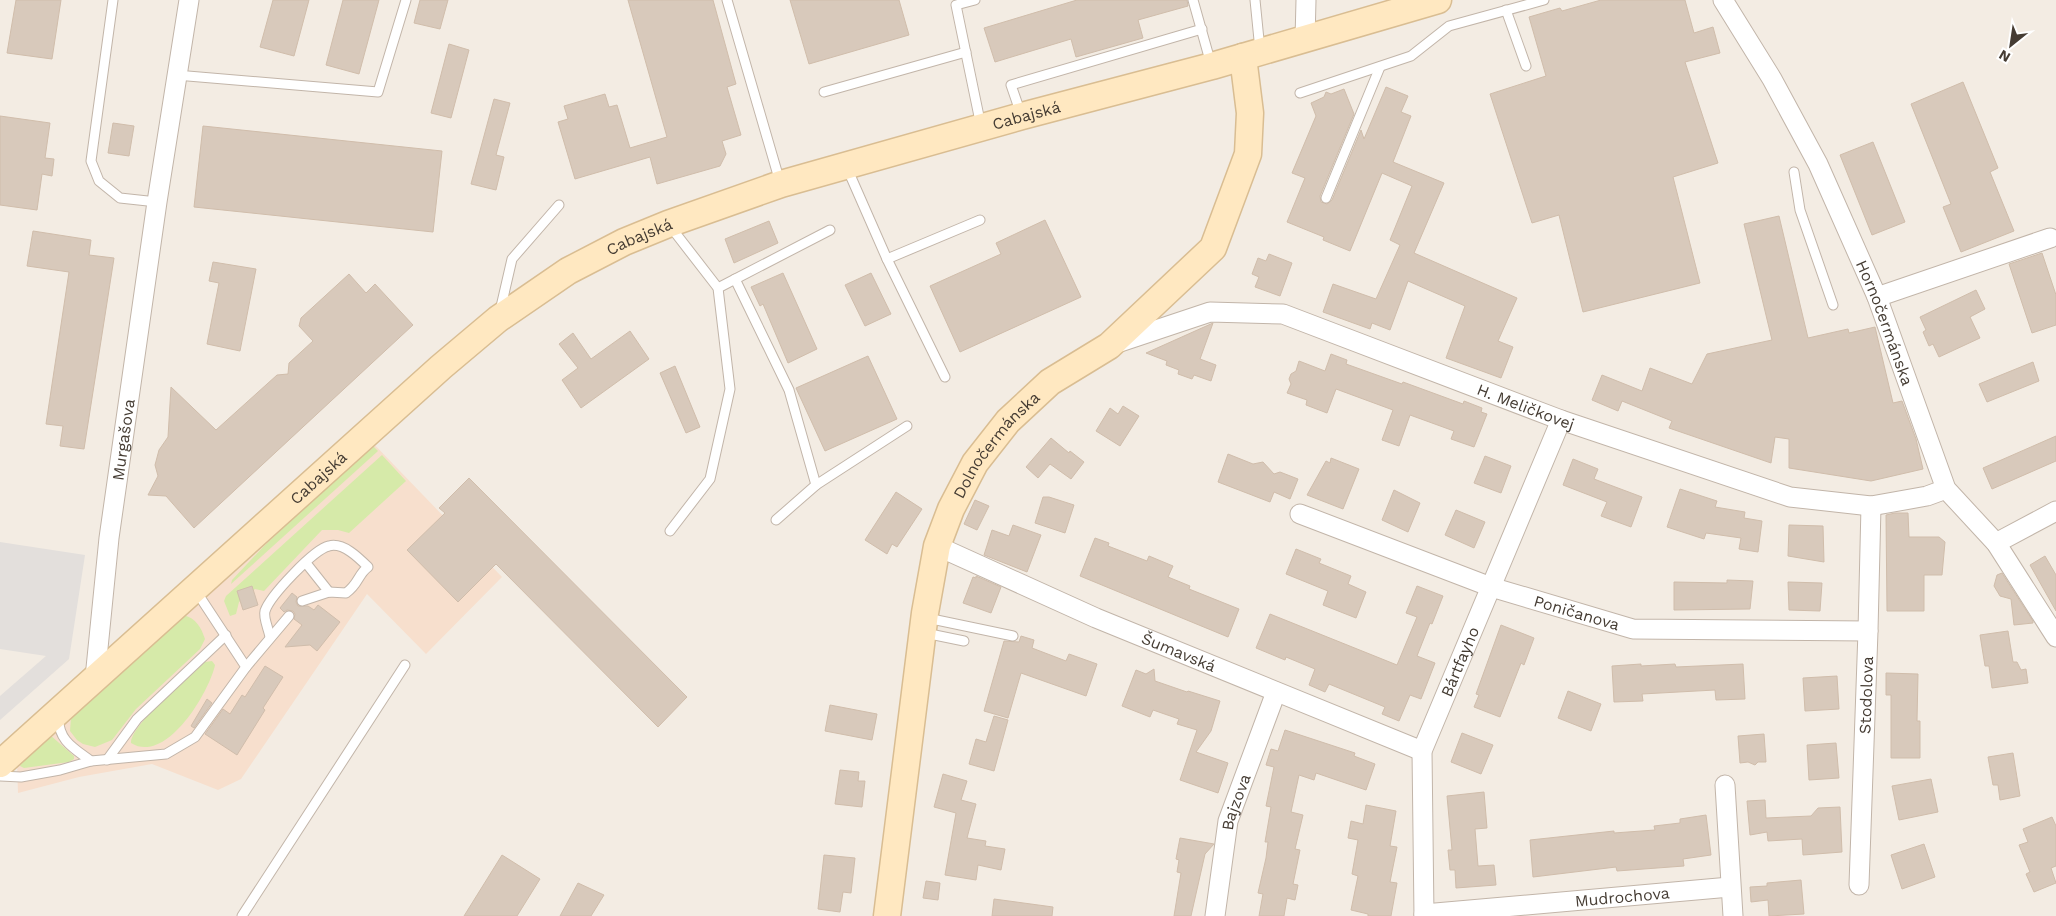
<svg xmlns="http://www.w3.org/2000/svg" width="2056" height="916" font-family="'Work Sans',sans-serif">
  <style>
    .commercial { fill: #f7dfcd }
    .green { fill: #d6eaa9 }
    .parking { fill: #e3dfdc }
    .building { fill: #d8c9bb; stroke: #d0bdab }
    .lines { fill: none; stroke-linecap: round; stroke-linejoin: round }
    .lane-casing { stroke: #c2b5a9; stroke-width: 11 }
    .street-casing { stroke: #c2b5a9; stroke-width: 21 }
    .secondary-casing { stroke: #d9bd92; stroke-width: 29 }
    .lane { stroke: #fff; stroke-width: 9 }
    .street { stroke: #fff; stroke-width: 19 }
    .secondary { stroke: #ffe8c1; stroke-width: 26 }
    .labels { text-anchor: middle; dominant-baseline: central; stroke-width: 4; stroke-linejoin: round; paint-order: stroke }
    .street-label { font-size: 16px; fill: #453c33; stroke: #fff }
  </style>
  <rect width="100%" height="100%" fill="#f3ece3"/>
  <path class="commercial" d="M370,440L502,577L426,654L367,594L241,779L218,790L152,764L79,777L18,793L17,763Z"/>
  <g class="green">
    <path d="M372,445L378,451L231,584L232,580L264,546Z"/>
    <path d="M382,455L406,481L349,533L338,530H322L264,591L255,589L239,602L236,614L230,616L224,601L226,596Z"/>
    <path d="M183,615C196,618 201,627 205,639L200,649L136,709L112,740L95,747L83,744L77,740L70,731L71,717Z"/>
    <path d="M212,661L215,665C209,693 166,765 131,743C131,724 189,677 205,662Z"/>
    <path d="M50,735L74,756V759L69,762L24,768L20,766L21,763Z"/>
  </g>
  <path class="parking" d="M0,542L85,555L69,659L0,720V696L46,656L0,649Z"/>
  <g class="building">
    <path d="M16,0H61L52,59L7,53Z"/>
    <path d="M273,0H309L294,56L260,47Z"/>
    <path d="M343,0H379L359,74L326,65Z"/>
    <path d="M420,0H448L440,29L414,23Z"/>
    <path d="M628,0H713L736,84L727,87L741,135L722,141L726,154L720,166L657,184L650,157L575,179L558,122L568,119L564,106L605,94L609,107L617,105L630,148L667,137Z"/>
    <path d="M790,0H899L909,35L809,64Z"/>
    <path d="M1077,0H1187L1188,6L1138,20L1143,38L1076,57L1071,39L995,62L984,28Z"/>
    <path d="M1601,0H1685L1694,33L1713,27L1720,53L1685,62L1718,163L1673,177L1700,283L1583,312L1559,215L1532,223L1490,94L1546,76L1529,17L1560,8L1562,11Z"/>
    <path d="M449,44L469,50L451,118L431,113Z"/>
    <path d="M1963,82L1998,168L1990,172L2014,231L1961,252L1943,207L1951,204L1911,104Z"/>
    <path d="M1386,87L1408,96L1401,112L1411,116L1393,162L1444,183L1414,253L1517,298L1498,341L1513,347L1501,378L1446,358L1465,306L1408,281L1390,330L1372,323L1370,329L1323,312L1333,284L1376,299L1400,245L1390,240L1412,186L1382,173L1350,251L1323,240L1324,237L1287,222L1305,178L1292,173L1316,116L1311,103L1324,97L1326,92L1331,94L1344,89L1354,114L1320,196L1321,202L1327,204L1332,200L1361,130L1364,139Z"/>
    <path d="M494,99L510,103L496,155L504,157L496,190L471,184Z"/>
    <path d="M0,116L50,123L45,158L54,159L52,176L42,174L37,210L0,205Z"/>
    <path d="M113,123L134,126L129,156L108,153Z"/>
    <path d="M203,126L442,151L433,232L194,207Z"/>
    <path d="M1873,142L1905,222L1872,235L1840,155Z"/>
    <path d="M1779,216L1808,338L1848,329L1849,333L1875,327L1893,403L1902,401L1916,439L1923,469L1871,481L1789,468V439L1775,437L1771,463L1669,428L1672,421L1622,401L1618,411L1592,400L1602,375L1642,391L1650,368L1692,384L1707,354L1772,340L1744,224Z"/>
    <path d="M1045,220L1081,297L960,352L930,286L1001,254L996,243Z"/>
    <path d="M769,221L778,243L734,263L725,239Z"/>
    <path d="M33,231L91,240L89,255L114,258L84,449L60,446L63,426L46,424L69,272L27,266Z"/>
    <path d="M2042,253L2056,295V325L2032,333L2009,264Z"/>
    <path d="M1269,254L1292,263L1280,296L1255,287L1259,277L1252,274L1258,258L1266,261Z"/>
    <path d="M213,262L256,269L240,351L207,344L219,283L209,281Z"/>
    <path d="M783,273L817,349L788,363L763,304L760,306L751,287Z"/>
    <path d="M871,273L891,314L865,326L845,285Z"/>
    <path d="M349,274L366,293L375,284L413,325L194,528L166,496L148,495L158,476L155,465L159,450L168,437L171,387L216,430L277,375L288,374L289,363L313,341L299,326L301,318Z"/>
    <path d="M1976,290L1985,309L1970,317L1980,338L1939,357L1933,344L1929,346L1923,332L1926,330L1920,317Z"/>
    <path d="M1213,323L1200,359L1216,365L1211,381L1194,375L1192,379L1178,374L1179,370L1166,365L1167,361L1146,353Z"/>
    <path d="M630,331L649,359L581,408L562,380L578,368L559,344L573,333L591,359Z"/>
    <path d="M1331,354L1347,360L1346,364L1402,384L1403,382L1463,404L1464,401L1482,408L1481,412L1487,414L1474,447L1451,439L1454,431L1410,415L1399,446L1382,440L1393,410L1336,389L1327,413L1306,405L1307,400L1287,393L1291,384L1289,379L1291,374L1296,371L1299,361L1325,371Z"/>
    <path d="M868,356L897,419L825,451L796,388Z"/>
    <path d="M2033,362L2039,381L1987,402L1979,384Z"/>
    <path d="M675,366L700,427L686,433L660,373Z"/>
    <path d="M1123,406L1139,416L1120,446L1096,431L1110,408L1118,414Z"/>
    <path d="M2056,436V461L1992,489L1983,468Z"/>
    <path d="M1051,438L1069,453L1070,451L1084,462L1071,479L1050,464L1038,478L1026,467Z"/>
    <path d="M1228,454L1253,464L1263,462L1274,474L1280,472L1298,479L1290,499L1274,492L1270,502L1218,482Z"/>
    <path d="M1485,456L1511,466L1501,493L1474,483Z"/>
    <path d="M1331,458L1359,469L1343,509L1307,495L1326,461L1330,463Z"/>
    <path d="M1573,459L1598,469L1594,479L1642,497L1631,527L1601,516L1607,502L1563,485Z"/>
    <path d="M469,478L687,697L658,727L496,564L458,602L407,550L445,513L439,508Z"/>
    <path d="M1680,489L1717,501L1715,507L1745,512L1744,518L1762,521L1758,552L1739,549L1741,538L1706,533L1704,539L1667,527Z"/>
    <path d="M1394,490L1420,503L1408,532L1382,520Z"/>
    <path d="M896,492L922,509L897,547L892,544L887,554L865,540Z"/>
    <path d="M1043,497H1049L1074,505L1065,533L1035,523Z"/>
    <path d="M975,500L989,506L977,530L964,524Z"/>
    <path d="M1456,510L1485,522L1474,548L1445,535Z"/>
    <path d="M1895,513H1908L1909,537H1939L1945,542L1942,575H1924V611H1887L1886,515Z"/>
    <path d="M1013,525L1041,535L1027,572L984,555L992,530L1009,536Z"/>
    <path d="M1789,525L1823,526L1824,562L1788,556Z"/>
    <path d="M1095,538L1109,543L1108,546L1147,561L1149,556L1173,566L1168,577L1190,586L1189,589L1239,609L1228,637L1080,576Z"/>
    <path d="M1296,549L1321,559L1319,563L1351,576L1348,584L1366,592L1356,618L1323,605L1328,591L1286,574Z"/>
    <path d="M2045,556L2056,575V611L2030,565Z"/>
    <path d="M2002,573L2033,621V623L2014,625L2011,599L2000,596L1994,586L1997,575Z"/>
    <path d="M976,576L1001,587L991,613L963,603L973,577L976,578Z"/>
    <path d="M1727,580L1753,581L1750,609L1674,610V582L1727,583Z"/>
    <path d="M1788,582L1822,583L1820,611L1789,610Z"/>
    <path d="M252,586L258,605L243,610L237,591Z"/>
    <path d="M1417,586L1443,596L1432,624L1430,623L1417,656L1435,663L1421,699L1410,695L1399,721L1382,714L1385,707L1329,684L1325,692L1309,685L1315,669L1286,657L1285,660L1256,648L1270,614L1397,665L1417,617L1406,613Z"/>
    <path d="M292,593L297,597L296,602L298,606H308L314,610L318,605L340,622L317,651L310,645L285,647L302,625L294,619L295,614L293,611L287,610L284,612L280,608Z"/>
    <path d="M1501,625L1534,638L1524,665L1521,663L1500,717L1474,707L1479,695L1476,694Z"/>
    <path d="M2008,631L2013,662H2017L2021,670L2026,669L2028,683L1992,688L1989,666H1985L1980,635Z"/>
    <path d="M1021,636L1034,640L1032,648L1066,661L1069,654L1097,664L1086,696L1021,673L1008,718L984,711L1004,641L1019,642Z"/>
    <path d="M1641,664V666L1675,664L1676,667L1743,664L1745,699L1716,700L1715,690L1642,694L1643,701L1614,702L1612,666Z"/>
    <path d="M265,666L283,677L263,708L265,710L237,755L205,734L223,709L230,714L242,695L245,697Z"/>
    <path d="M1154,669L1155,681L1187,692L1188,691L1220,701L1211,731L1196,752L1228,763L1218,793L1180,780L1197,730L1177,724L1179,719L1153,710L1150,717L1122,706L1136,670L1146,674Z"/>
    <path d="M1886,673L1918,674L1917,721H1920V758H1891V695H1886Z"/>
    <path d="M1837,676L1839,709L1805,711L1803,678Z"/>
    <path d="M1568,691L1601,704L1591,731L1558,718Z"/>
    <path d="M207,699L212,703L194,728L191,726Z"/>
    <path d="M830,705L877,714L872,740L825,731Z"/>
    <path d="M994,716L1008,720L994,771L969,764L976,739L986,742Z"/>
    <path d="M1285,730L1355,753L1354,756L1375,764L1366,790L1316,773L1314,780L1299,775L1291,812L1303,815L1295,849L1300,850L1293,884L1298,885L1295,900L1287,898L1284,916H1259L1263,894L1258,893L1266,858L1268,842H1265L1271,807L1266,806L1274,767L1266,765L1271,749L1278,751Z"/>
    <path d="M1462,733L1493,745L1481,774L1451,762Z"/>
    <path d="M1764,734L1766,762H1758L1755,765L1748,762L1740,763L1738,736Z"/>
    <path d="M1836,743L1839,778L1809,780L1807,745Z"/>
    <path d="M2013,753L2020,796L2000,800L1998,785H1993L1988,757Z"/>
    <path d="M840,770L859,772L858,781H865L862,807L835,804Z"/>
    <path d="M943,774L967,781L961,800L976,804L967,838L986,841L985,846L1005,849L1001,870L978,865L976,880L945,875L956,813L934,807Z"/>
    <path d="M1931,779L1938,812L1899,820L1892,786Z"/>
    <path d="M1484,792L1487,828L1475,829L1478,866L1494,865L1496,885L1456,888L1455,870H1450L1448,850H1452L1447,796Z"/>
    <path d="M1765,800L1766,818L1811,816L1818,808L1840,807L1842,852L1803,855L1802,839L1768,841L1767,832L1750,835L1747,801Z"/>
    <path d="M1366,805L1396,811L1390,846L1397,847L1390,882L1397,883L1391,916H1368V914L1351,910L1358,876L1352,874L1358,840L1348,838L1351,821L1363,824Z"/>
    <path d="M1706,815L1711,855L1683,859L1684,866L1617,871L1616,867L1533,877L1530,840L1614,831V833L1655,830L1654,826L1680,823V819Z"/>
    <path d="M2052,817L2056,826V866L2051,868L2056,883L2034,892L2026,874L2030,872L2019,845L2028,842L2023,829Z"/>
    <path d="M1180,838L1214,844L1205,854L1191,916H1174L1181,873L1177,872L1179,860L1176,859Z"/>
    <path d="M1924,844L1935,877L1902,889L1891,855Z"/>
    <path d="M502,855L540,879L517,916H464Z"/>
    <path d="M824,855L855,858L851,893L843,892L840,912L818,909Z"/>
    <path d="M1801,880L1804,914L1769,916L1768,900L1751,902L1750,887L1767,886V883Z"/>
    <path d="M926,881L940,883L938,900L923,898Z"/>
    <path d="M578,883L604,895L591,916H560Z"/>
    <path d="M994,899L1053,907L1052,916H992Z"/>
  </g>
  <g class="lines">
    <g class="lane-casing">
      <g id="lane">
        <path d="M113,0L91,161L99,181L120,198L157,202"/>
        <path d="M727,0L780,182"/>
        <path d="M975,0L956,5L981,126"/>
        <path d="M1193,0L1211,64"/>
        <path d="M1255,0L1260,50"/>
        <path d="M1506,10L1526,66"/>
        <path d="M176,75L378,92L406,0"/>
        <path d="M824,92L966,52"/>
        <path d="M1300,93L1411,56L1449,26L1544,0"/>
        <path d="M1021,114L1011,85L1202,29"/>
        <path d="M847,168L887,259L945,377"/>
        <path d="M1794,172L1800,210L1833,305"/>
        <path d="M1326,198L1380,67"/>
        <path d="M670,226L718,288L730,389L710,479L670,531"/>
        <path d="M887,259L980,220"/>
        <path d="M735,279L789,390L816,485L776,520"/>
        <path d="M718,288L830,230"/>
        <path d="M500,311L512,259L559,205"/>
        <path d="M816,485L907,426"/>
        <path d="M306,563L329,592"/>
        <path d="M927,618L1013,636"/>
        <path d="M925,633L964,641"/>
        <path d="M270,637C269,630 263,618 265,611C270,596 314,549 329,546C343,542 359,558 368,567C358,574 359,584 346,593L329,592L302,601"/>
        <path d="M246,667L289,616"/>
        <path d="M59,717C57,740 75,749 91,761"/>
        <path d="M107,760L137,719L226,635"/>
        <path d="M0,776L21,777L60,770L91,761L166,754L195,737L246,667L196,591"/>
        <path d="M242,916L405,665"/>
      </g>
    </g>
    <g class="street-casing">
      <g id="street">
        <path id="s1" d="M1723,0L1772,79L1818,164L1877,297L1946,489L1996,543L2056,637"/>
        <path d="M1305,40L1306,0"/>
        <path d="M1877,297L2050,238"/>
        <path id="s2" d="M1114,344L1210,312L1283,314L1561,420L1790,497L1871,506L1927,496L1946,489"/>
        <path id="s3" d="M1300,514L1491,587L1633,629L1868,631"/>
        <path d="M1996,543L2056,511"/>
        <path id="s4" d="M937,546L1096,618L1422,751"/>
        <path id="s5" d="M95,678L109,538L157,202L189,0"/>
        <path d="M1725,785L1733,916"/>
        <path id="s6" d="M1859,885L1868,631L1871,506"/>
        <path id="s7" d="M1424,914L1730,887"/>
        <path id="s8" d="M1215,916L1228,821L1276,692"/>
        <path id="s9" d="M1424,916L1422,751L1561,420"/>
      </g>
    </g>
    <g class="secondary-casing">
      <g id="secondary">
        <path id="s10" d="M0,764L441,367L498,319L568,271L624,242L668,224L781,184L1022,116L1212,66L1438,0"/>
        <path id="s11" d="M887,916L925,613L937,546L951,509L975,463L1008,421L1050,382L1109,346L1213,248L1248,154L1250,113L1243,57"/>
      </g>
    </g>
    <use href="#lane" class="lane"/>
    <use href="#street" class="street"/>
    <use href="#secondary" class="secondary"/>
  </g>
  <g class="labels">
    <g class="street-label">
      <text stroke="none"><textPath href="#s10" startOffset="1238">Cabajská</textPath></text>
      <text stroke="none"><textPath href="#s10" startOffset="832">Cabajská</textPath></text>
      <text stroke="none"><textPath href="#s1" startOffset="362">Hornočermánska</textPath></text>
      <text stroke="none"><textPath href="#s2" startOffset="434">H. Meličkovej</textPath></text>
      <text stroke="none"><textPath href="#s5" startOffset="240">Murgašova</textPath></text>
      <text stroke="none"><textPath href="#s11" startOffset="492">Dolnočermánska</textPath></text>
      <text stroke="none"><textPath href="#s10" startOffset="428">Cabajská</textPath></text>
      <text stroke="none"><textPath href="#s3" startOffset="294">Poničanova</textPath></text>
      <text stroke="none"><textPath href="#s4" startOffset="264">Šumavská</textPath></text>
      <text stroke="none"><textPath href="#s9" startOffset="262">Bártfayho</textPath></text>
      <text stroke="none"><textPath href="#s6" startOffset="190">Stodolova</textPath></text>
      <text stroke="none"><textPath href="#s8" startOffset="116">Bajzova</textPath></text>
      <text stroke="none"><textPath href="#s7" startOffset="199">Mudrochova</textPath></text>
    </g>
  </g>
  <g transform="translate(2011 45) rotate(210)" stroke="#ffffff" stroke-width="4" paint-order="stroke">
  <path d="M0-4L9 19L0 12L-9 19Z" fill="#453c33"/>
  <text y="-8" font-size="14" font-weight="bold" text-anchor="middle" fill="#453c33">N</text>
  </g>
</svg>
